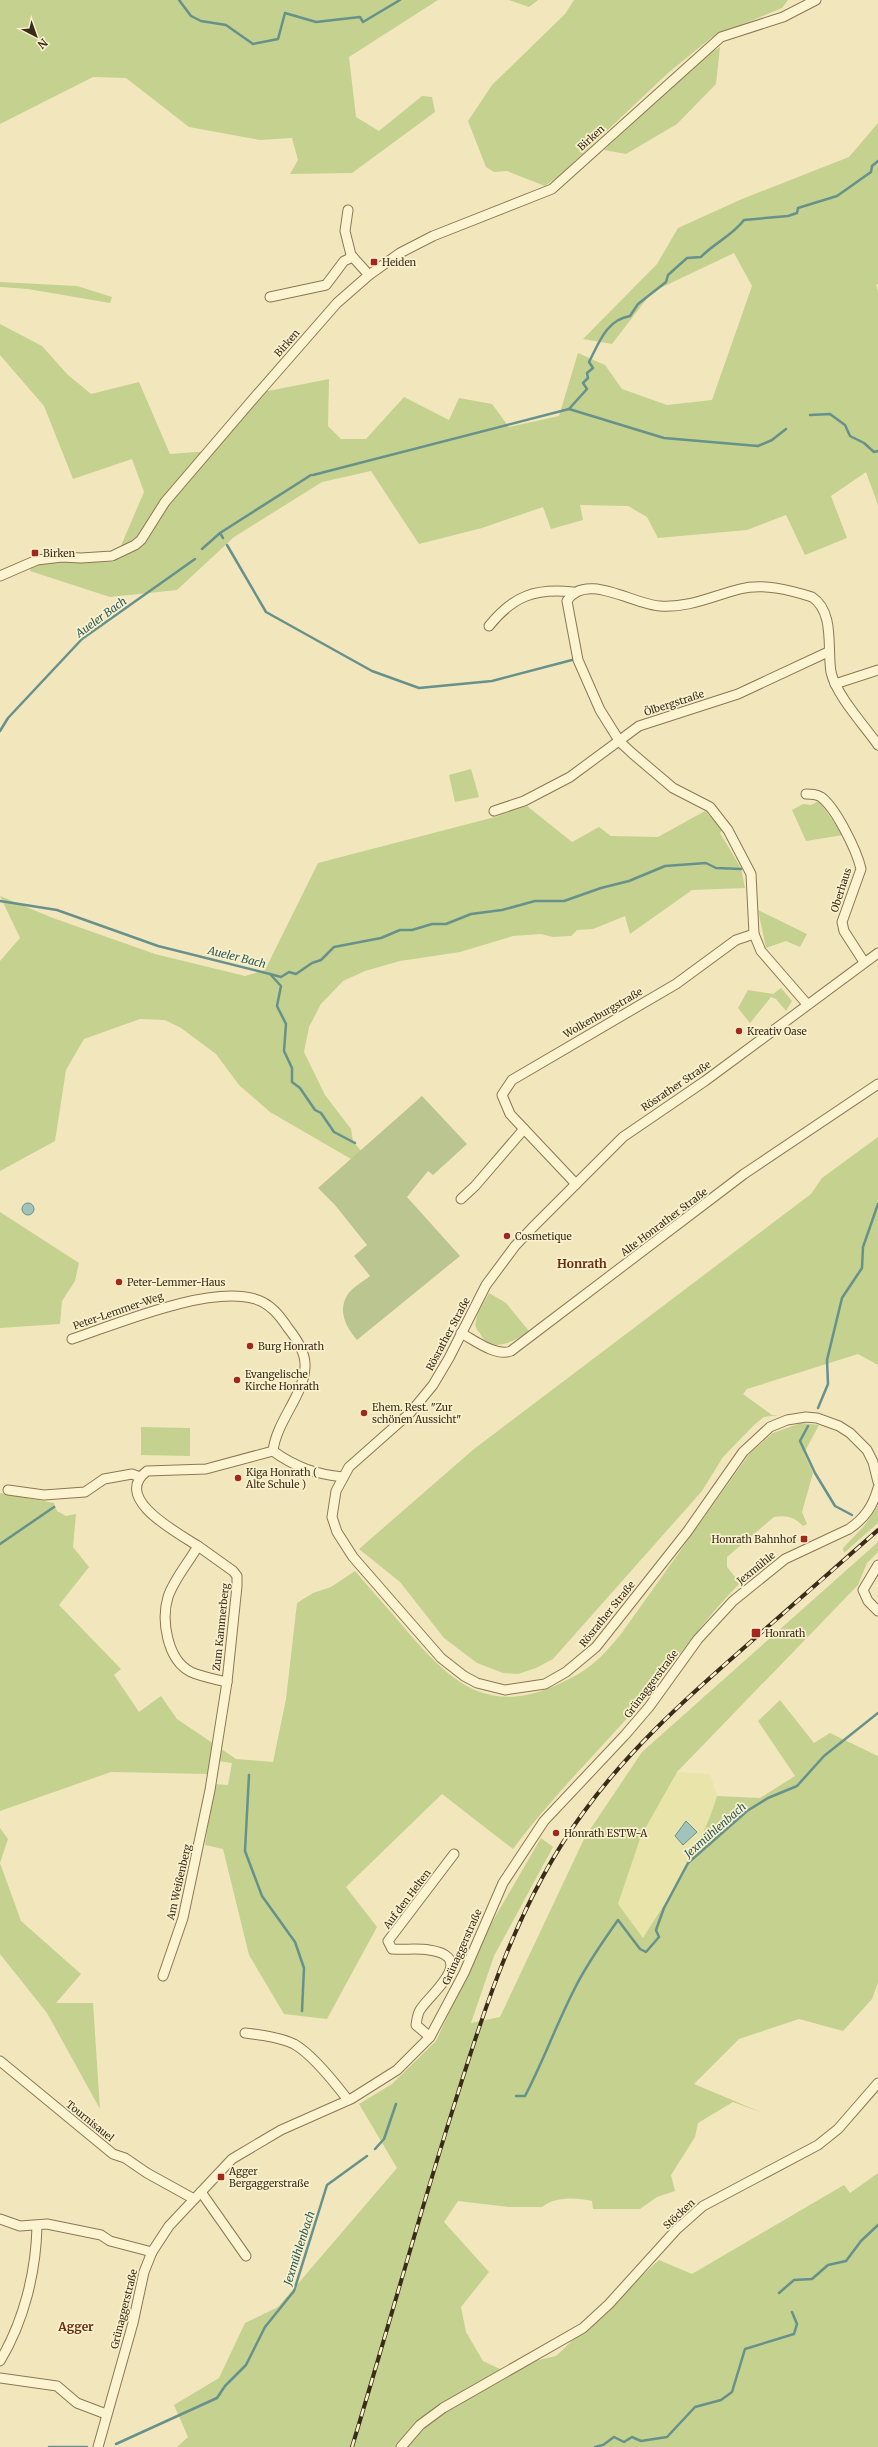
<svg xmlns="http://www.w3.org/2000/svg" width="878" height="2447" font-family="Merriweather,serif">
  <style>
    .farmland { fill: #e9e4a9 }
    .green { fill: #c4d18f }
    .cemetery { fill: #bac590 }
    .water { fill: #a1c3bc; stroke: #67918b }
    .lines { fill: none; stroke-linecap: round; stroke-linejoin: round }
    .stream { stroke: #67918b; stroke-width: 2.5 }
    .minor-casing { stroke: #8c7754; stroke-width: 11 }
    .minor { stroke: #fcf3d0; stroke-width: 9 }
    .rail-casing { stroke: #392c1a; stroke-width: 4 }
    .rail { stroke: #f9f0cc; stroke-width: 2.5; stroke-dasharray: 8; stroke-linecap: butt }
    .poi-dot { fill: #a1281d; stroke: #f9f0cc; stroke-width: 1.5 }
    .labels { text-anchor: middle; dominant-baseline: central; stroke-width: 3.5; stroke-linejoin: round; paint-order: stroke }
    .street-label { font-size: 10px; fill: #392c1a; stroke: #f9f0cc }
    .poi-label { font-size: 10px; fill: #392c1a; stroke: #f9f0cc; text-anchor: start }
    .water-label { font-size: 11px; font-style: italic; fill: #285a5b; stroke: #f9f0cc }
    .quarter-label { font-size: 12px; font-weight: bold; fill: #6a2e15; stroke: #f9f0cc }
  </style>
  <rect width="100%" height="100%" fill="#f2e7bc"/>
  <path class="farmland" d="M677,1772L710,1774L717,1796L707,1828L688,1863L673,1900L667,1901L643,1938L618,1904L641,1836Z"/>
  <g class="green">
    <path d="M0,0H438L349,57L356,117L379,131L422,96L432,97L435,112L352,173L290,174L298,160L292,138L260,140L189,127L126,78L93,77L0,124Z"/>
    <path d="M509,0H538L529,7Z"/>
    <path d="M574,0H788L782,8L712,37L668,73L559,176L545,186L507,171L494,172L486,167L468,121L492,85L565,14Z"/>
    <path d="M720,47L716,84L677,124L626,154L604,150L707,55Z"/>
    <path d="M878,123V284L876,285L878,291V505L866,472L831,496L847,538L805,555L786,515L747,530L658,538L647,517L628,506L580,505L583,520L551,529L543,507L482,528L419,544L371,471L322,482L234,537L177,590L110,597L30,571L31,567L50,561L114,562L144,492L132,459L73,479L44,406L0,355V324L42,346L67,374L91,394L139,382L170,454L209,451L263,392L329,379L328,426L341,439H366L404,397L449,420L459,398L492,404L509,427L559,416L578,353L605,365L622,389L667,405L712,400L752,286L734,253L652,292L612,344L583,339L657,264L678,228L742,199L849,157Z"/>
    <path d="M0,282L77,286L112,297L110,303L28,289L0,287Z"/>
    <path d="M471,769L479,797L455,802L449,775Z"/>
    <path d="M819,801L843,835L806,841L792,810L803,804L811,805Z"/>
    <path d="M527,806L572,842L599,827L611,836L658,837L705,811L722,830L720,833L741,868L745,888L692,890L630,934L625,916L593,929L577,930L571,936L553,937L541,934L513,936L460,952L400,961L365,971L343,981L321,1004L309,1027L304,1052L325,1095L351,1129L353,1141L361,1151L351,1159L270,1112L239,1085L216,1054L181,1028L165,1020L140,1019L84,1039L66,1070L55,1141L0,1171V961L20,938L0,896L53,918L155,954L245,976L265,970L318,863L495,817Z"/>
    <path d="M758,910L807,934L800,947L786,941L766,948Z"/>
    <path d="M781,988L792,1001L786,1011L776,999L771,997L750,1023L738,1008L748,990L773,994Z"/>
    <path d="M878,1137V1365L858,1354L747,1389L743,1394L772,1415H779L764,1417L754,1425L723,1457L702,1491L553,1659L536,1668L518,1674L503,1673L477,1663L444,1638L400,1582L359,1549L474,1449L811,1194L822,1178Z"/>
    <path d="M0,1212L79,1263L75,1281L62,1301L60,1324L0,1328Z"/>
    <path d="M489,1293L506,1303L529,1331C517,1340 491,1355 481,1335C478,1330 474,1328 476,1321C477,1312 485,1301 489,1293Z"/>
    <path d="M801,1423L819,1425L804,1453L813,1473L802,1512L807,1524L803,1526C794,1517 787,1515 774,1517L727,1557V1567L740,1583C704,1619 677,1660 645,1698C601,1749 553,1795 513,1849L442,1794L346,1887L377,1927L327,2019L284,2014L249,1955L223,1849L205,1845L214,1784L228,1785L232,1763L211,1760L208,1774L111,1772L0,1811V1493L54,1503L57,1511L66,1516L76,1514L73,1547L89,1567L59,1605L121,1669L114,1675L139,1712L161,1696L177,1719L236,1759L273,1762L286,1699L297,1603L313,1593L331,1587L355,1571C372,1591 390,1611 407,1631C448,1679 485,1715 552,1687C585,1673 598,1662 621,1634L750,1453L773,1433Z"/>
    <path d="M141,1427L190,1428V1456L141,1455Z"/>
    <path d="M878,1506V1523L844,1553L843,1548L864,1526Z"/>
    <path d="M878,1542V1552L867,1563L858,1585L677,1772L641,1836L618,1904L643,1938C672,1893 701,1848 717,1796L760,1798L795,1776L758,1721L780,1700L814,1743L830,1733L878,1756V1983L872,1999L843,2031L799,2019L739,2039L694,2084L763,2113L733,2102L698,2123L695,2137L671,2175L675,2191L657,2197L640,2209H593L592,2201C576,2197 554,2197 542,2207H509L458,2201L444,2222L489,2272L461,2307L466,2332L483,2361L500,2369L556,2356L659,2260L692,2274L844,2185L850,2193L878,2173V2447H177L188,2437L174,2405L219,2378L245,2323L278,2307L397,2168L359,2104L392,2084L436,2041L484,1936L541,1838L553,1847L494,1956L471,2023L500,2017L585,1837L642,1752Z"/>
    <path d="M0,1828L8,1839L0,1863L21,1921L81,1974L56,2003H93L100,2109L47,2013L0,1954Z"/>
  </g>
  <path class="cemetery" d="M422,1096L467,1144L433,1175L428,1171L407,1197L460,1256L357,1340C346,1327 337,1311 348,1294C353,1287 364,1281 370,1276L354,1256L367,1245L335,1205L318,1188Z"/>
  <g class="water">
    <circle cx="28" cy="1209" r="6"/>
    <path d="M686,1821L697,1832L683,1845L675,1836Z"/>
  </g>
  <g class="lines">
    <g class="stream">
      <path d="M179,0L191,16L201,21L226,25L253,44L278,39L285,13L316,22L360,17L363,22L400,0"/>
      <path d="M569,409L664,438L758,446L772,440L786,429"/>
      <path d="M810,415L830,414L845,425L850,436L864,443L874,452L878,451"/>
      <path d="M313,475L569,409L587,389L583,383L588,378L587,373L593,368L589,362C599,343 606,320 630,316L638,304L666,282L668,275L687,258L701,257C714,243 732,236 744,220L788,216L797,213L798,208L837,196L871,172L872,166L878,161"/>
      <path d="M220,533L223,538"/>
      <path d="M227,545L266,612L372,671L419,688L492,681L572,660"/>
      <path d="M202,549L220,533L311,475"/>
      <path d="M0,731L8,718L82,639L195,559"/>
      <path d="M0,901L57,910L158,946L270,974L281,986L277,1006L286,1024L284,1051L292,1068V1082L300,1088L315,1110L321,1113L334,1132L355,1143"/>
      <path d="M270,974L281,977L289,972L296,974L312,963L321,960L334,947L381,938L400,930H412L432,924H446L471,914L502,910L535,901H564L601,888L629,881L665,866L706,863L716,868L741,869"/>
      <path d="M818,1408L828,1384L827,1360L842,1298L862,1268L863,1247L878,1204"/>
      <path d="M808,1426L800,1441L815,1473L835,1506L852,1515"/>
      <path d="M0,1544L54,1507"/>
      <path d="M249,1775L245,1851L262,1896L295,1942L304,1968L302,2011"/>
      <path d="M516,2096H525C543,2062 556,2025 574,1990C586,1965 602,1943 618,1920L640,1949L646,1952L659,1937L656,1930L664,1908L688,1863L747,1811L768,1798L797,1786L824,1756L878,1713"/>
      <path d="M375,2149L384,2139L396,2104"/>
      <path d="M779,2293L794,2280L812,2279L828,2265L846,2261L861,2241L878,2225"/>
      <path d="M116,2444L217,2398L225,2386L246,2365L265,2327L294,2291L327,2185L367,2156"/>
      <path d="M49,2447H87"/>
      <path d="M595,2447L603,2445L614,2437L624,2442L632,2437L641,2441L667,2437L695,2407L721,2400L732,2392L745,2349L794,2334L797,2324L792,2312"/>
    </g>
    <g class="minor-casing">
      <g id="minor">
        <path d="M348,210L345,231L351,255L369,275"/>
        <path d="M270,297L326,285L344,261L353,257"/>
        <path d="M0,576L37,560L62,557L81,558L112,556L135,545L141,540L165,502L254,398L337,303L369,275L400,253L433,236L552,189L721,37L783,17L816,0"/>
        <path d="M489,626C513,596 535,588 573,592"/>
        <path d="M835,684L878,670"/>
        <path d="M806,794C812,794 816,794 821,797C836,808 857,851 861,869L842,922L844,931L864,962"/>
        <path d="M494,811L524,801L570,777L639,726L738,694L828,652"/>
        <path d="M878,953L705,1081L623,1137L532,1228L515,1246L486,1285L449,1358L433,1385L410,1413L349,1467L336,1491L332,1517L337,1532L353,1557L441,1658L464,1676L477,1683L505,1690L545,1684L566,1672L596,1647L687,1532L743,1452L770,1427L787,1420L806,1417L817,1418L839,1426L850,1433L867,1450L873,1462L878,1482"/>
        <path d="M807,1004L761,951L754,934L751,874L728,830L710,807L673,788L633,754L620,742L600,710L578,660L567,601C585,571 634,605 660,606C690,608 712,596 740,589C763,583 790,590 812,597C835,612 827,649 831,672C836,695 864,725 878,745"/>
        <path d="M576,1184L510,1114L502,1095L512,1080L676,984L736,940L754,934"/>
        <path d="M461,1199L475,1186L524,1129"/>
        <path d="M461,1333C474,1340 496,1357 511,1351L744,1174L878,1084"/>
        <path d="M72,1339C117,1324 208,1285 255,1299C270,1303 280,1316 288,1328C296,1338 306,1353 305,1367C304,1395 276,1422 273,1451"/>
        <path d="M273,1451C295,1467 315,1474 343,1477"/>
        <path d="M8,1490L44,1495L85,1492L104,1479L132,1474L140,1477"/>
        <path d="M878,1565L863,1590L868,1601L878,1611"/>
        <path d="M227,1682C215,1679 202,1677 191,1672C167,1660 161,1620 168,1597C174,1579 189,1562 198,1546C178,1533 111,1498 147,1471L206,1469L273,1451"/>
        <path d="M163,1976L183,1918L210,1790L227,1682L237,1586V1576L233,1571L198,1546"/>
        <path d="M245,2033C261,2035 279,2037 294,2044C312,2054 335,2083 348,2100"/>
        <path d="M430,2037L416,2025C417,2020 417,2015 420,2010C429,1995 479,1957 429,1950C417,1948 404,1950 392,1949L388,1941L454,1854"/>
        <path d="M0,2061L113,2154L125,2158L147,2173L194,2199"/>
        <path d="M201,2192L246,2256"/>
        <path d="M0,2219L20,2226L47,2224L101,2235L110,2241L152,2252"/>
        <path d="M0,2361C24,2321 36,2272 37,2226"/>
        <path d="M0,2378L57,2386L77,2403L106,2414"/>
        <path d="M98,2447L133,2323L144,2272L152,2252L169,2226L232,2159L281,2130L351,2099L397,2070L430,2037L464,1973L503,1883L544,1821L625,1735L649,1707L698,1639L733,1601L785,1559L849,1529C865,1518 873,1506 878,1488"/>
        <path d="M401,2447L420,2425L443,2408L583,2328L609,2304L676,2230L703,2206L818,2145L838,2129L878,2083"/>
      </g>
    </g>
    <use href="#minor" class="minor"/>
    <g class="rail-casing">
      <path id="rail" d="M352,2447C386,2335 417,2223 452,2112C485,2007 517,1903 583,1813C627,1752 682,1702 738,1653C785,1612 832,1571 878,1530"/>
    </g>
    <use href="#rail" class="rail"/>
  </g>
  <g class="poi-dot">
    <rect x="370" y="258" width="8" height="8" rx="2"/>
    <rect x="31" y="549" width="8" height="8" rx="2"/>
    <circle cx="739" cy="1031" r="4"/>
    <circle cx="507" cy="1236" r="4"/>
    <circle cx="119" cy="1282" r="4"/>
    <circle cx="250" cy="1346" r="4"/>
    <circle cx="237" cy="1380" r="4"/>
    <circle cx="364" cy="1413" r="4"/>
    <circle cx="238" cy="1478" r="4"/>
    <rect x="800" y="1535" width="8" height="8" rx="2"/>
    <rect x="751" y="1628" width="10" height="10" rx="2"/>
    <circle cx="556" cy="1833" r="4"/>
    <rect x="217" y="2173" width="8" height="8" rx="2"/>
  </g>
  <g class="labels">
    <g class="street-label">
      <text transform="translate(591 138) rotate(-42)">Birken</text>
      <text transform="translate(287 343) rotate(-49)">Birken</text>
      <text transform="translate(674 703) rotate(-18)">Ölbergstraße</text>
      <text transform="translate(841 890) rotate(-72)">Oberhaus</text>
      <text transform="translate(603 1013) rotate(-30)">Wolkenburgstraße</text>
      <text transform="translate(676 1086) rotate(-34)">Rösrather Straße</text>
      <text transform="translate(664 1222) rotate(-37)">Alte Honrather Straße</text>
      <text transform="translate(118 1311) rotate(-19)">Peter-Lemmer-Weg</text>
      <text transform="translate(448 1334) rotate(-62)">Rösrather Straße</text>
      <text transform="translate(756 1568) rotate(-39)">Jexmühle</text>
      <text transform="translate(607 1614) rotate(-51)">Rösrather Straße</text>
      <text transform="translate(221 1627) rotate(-84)">Zum Kammerberg</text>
      <text transform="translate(651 1684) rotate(-53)">Grünaggerstraße</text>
      <text transform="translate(179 1882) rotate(-77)">Am Weißenberg</text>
      <text transform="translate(407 1899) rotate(-53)">Auf den Helten</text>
      <text transform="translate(462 1947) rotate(-66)">Grünaggerstraße</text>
      <text transform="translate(90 2121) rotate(39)">Tournisauel</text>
      <text transform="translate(679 2214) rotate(-43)">Stöcken</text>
      <text transform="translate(124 2309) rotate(-76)">Grünaggerstraße</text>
    </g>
    <g class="poi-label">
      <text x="382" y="262">Heiden</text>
      <text x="43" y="553">Birken</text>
      <text x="747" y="1031">Kreativ Oase</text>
      <text x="515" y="1236">Cosmetique</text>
      <text x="127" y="1282">Peter-Lemmer-Haus</text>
      <text x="258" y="1346">Burg Honrath</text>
      <text x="245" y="1374">Evangelische<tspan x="245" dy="12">Kirche Honrath</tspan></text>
      <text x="372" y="1407">Ehem. Rest. "Zur<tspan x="372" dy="12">schönen Aussicht"</tspan></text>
      <text x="246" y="1472">Kiga Honrath (<tspan x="246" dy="12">Alte Schule )</tspan></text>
      <text x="796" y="1539" text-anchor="end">Honrath Bahnhof</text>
      <text x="765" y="1633">Honrath</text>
      <text x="564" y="1833">Honrath ESTW-A</text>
      <text x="229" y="2171">Agger<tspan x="229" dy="12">Bergaggerstraße</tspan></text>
    </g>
    <g class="water-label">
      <text transform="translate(101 617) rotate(-36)">Aueler Bach</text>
      <text transform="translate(237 957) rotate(14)">Aueler Bach</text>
      <text transform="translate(715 1830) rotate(-41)">Jexmühlenbach</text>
      <text transform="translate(299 2248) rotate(-72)">Jexmühlenbach</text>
    </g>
    <g class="quarter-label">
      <text x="582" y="1263">Honrath</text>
      <text x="76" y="2326">Agger</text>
    </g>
  </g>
  <g transform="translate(36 36) rotate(139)" stroke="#f9f0cc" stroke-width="3" paint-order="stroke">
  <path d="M0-3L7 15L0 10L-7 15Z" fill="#392c1a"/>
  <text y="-6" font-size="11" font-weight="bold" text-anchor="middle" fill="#392c1a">N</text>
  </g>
</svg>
